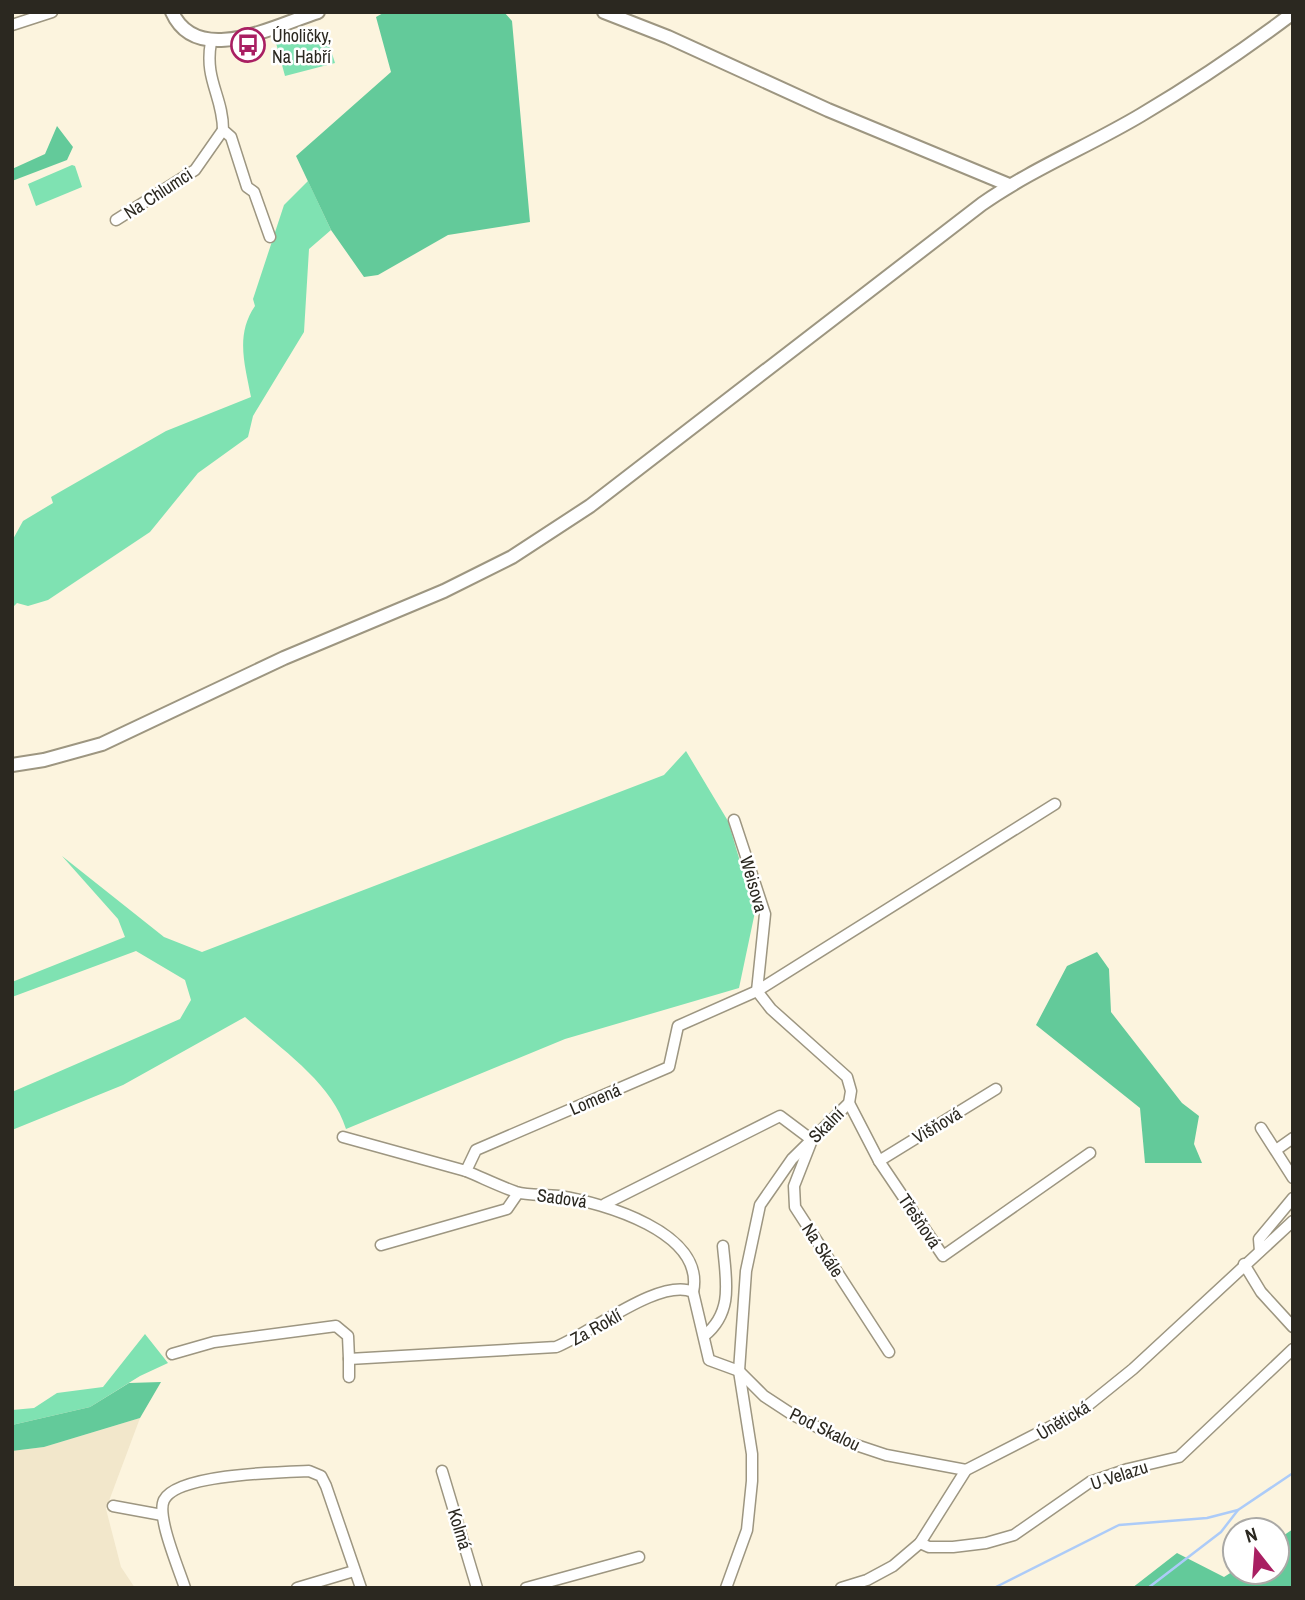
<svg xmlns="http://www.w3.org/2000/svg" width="1305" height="1600" font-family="'Archivo Narrow',sans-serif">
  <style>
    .built { fill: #f2e7cb }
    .green { fill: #7fe2b2 }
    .forest { fill: #63ca9a }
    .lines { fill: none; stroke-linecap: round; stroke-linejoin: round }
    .stream { stroke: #accbf8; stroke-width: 2.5 }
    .minor-casing { stroke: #9d9681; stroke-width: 13 }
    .tertiary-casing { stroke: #9d9681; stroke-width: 16 }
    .minor { stroke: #fff; stroke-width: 10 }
    .tertiary { stroke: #fff; stroke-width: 12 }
    .labels { text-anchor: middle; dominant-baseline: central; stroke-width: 5; stroke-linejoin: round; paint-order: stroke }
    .poi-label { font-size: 18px; fill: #2b2820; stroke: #fff; text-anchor: start }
    .street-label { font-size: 18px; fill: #2b2820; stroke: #fff }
  </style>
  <rect width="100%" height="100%" fill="#fcf4de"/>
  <path class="built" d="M140,1418L106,1509L121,1567L135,1588H12V1451L44,1447Z"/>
  <g class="green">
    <path d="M317,27L320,35H326L335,63L285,76L276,43Z"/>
    <path d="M72,165L75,166L82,187L36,206L28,184Z"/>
    <path d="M308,181L331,230L309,249L304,332L253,416L248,437L198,473L150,532L48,600L28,606L17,603L12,608V541L23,521L53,503L51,497L166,431L251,397C245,365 235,335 255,306L253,299L284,205Z"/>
    <path d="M686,751L728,821L755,912L739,988L565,1039L346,1129C332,1083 281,1049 245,1017L123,1085L12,1130V1092L180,1019L191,1000L185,980L136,951L12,997V982L125,937L118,919L62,856L164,937L202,952L664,775Z"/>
    <path d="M145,1334L168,1363L140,1376L90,1407L12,1425V1410L34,1408L57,1393L103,1387Z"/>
  </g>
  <g class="forest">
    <path d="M385,12H504L512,21L530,222L448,235L378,275L364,277L331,230L296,156L391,72L376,17Z"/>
    <path d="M57,126L73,147L67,160L12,181V169L45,154Z"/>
    <path d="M1097,952L1109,969L1111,1012L1182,1103L1199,1116L1194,1144L1202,1163H1145L1140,1108L1036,1025L1067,966Z"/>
    <path d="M161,1382L140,1418L44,1447L12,1451V1425L90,1407L129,1383Z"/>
    <path d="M1293,1529V1588H1132L1177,1553L1224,1577L1235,1570L1277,1572V1540Z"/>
  </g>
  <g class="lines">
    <g class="stream">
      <path d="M994,1588L1119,1525L1207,1518L1238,1510"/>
      <path d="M1148,1588L1221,1532L1238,1510L1293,1473"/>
    </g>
    <g class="minor-casing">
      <g id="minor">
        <path d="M12,25L52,12"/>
        <path d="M211,42C204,80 223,96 223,130L231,137L247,187L254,192L270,237"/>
        <path d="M116,220L195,170L223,130"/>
        <path d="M734,820L765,914L757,991"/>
        <path d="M849,1103L879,1161L943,1256L1090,1153"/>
        <path d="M1261,1128L1293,1178"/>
        <path d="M343,1137L466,1171"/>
        <path d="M1276,1150L1293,1138"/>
        <path d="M879,1161L996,1089"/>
        <path d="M605,1204L780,1116L812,1140L794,1186L795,1207L889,1352"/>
        <path d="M381,1245L507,1209L518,1193"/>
        <path d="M1260,1251L1259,1239L1293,1198"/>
        <path d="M1244,1264L1261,1292L1293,1327"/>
        <path d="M693,1292C706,1232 603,1203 559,1196C545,1194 529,1196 516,1192C499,1186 483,1178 466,1171L476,1150L669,1067L678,1026L757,991L1055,804"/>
        <path d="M704,1336C734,1312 726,1280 723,1246"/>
        <path d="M172,1354L214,1342L336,1326L348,1336L349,1359L556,1347C591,1333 660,1277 693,1292L709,1360L739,1371L764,1396L793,1415L847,1442L886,1455L966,1470"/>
        <path d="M349,1359V1377"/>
        <path d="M442,1471L477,1588"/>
        <path d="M113,1506L162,1515"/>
        <path d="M920,1543L929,1547H953L986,1543L1014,1535L1090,1482L1128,1469L1179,1457L1293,1349"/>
        <path d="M185,1588C179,1569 156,1516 164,1500C177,1474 282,1472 309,1471L321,1476L326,1486L361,1588"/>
        <path d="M297,1588L354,1571"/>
        <path d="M526,1588L639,1557"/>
        <path d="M726,1588L747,1530L752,1481V1454L739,1371L746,1271L760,1205L792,1159L849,1103L851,1091L847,1077L771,1009L757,991"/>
        <path d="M841,1588L867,1580L893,1566L920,1543L966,1470L1081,1411L1133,1369L1293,1221"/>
      </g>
    </g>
    <g class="tertiary-casing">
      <g id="tertiary">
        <path d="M172,12C197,68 276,25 318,12"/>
        <path d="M604,12L668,37L828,110L1009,185"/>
        <path d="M12,765L44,760L102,744L284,658L444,591L512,557L590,506L982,204C1032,169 1089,146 1141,115C1193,84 1244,50 1293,13"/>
      </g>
    </g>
    <use href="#minor" class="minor"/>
    <use href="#tertiary" class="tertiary"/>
  </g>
  <defs>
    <g id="bus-ring" transform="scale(1.75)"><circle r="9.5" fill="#fff" stroke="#a91f62" stroke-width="1.5"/><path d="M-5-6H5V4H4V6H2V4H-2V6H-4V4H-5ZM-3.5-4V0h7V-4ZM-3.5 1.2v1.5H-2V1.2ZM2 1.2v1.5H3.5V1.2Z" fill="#a91f62"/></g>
  </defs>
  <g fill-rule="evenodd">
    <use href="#bus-ring" x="248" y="45"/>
  </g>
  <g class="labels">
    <g class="poi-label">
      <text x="272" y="35">Úholičky,<tspan x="272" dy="21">Na Habří</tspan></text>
    </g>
    <g class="street-label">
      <text transform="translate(158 193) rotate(-33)">Na Chlumci</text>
      <text transform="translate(754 884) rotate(74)">Weisova</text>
      <text transform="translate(595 1099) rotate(-23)">Lomená</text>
      <text transform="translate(826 1125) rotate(-45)">Skalní</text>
      <text transform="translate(937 1125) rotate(-31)">Višňová</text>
      <text transform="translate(562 1198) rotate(8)">Sadová</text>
      <text transform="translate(920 1221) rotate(56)">Třešňová</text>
      <text transform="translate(823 1250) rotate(57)">Na Skále</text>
      <text transform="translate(596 1327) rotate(-29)">Za Roklí</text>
      <text transform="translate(1063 1420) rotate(-31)">Únětická</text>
      <text transform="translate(825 1429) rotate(26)">Pod Skalou</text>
      <text transform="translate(1119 1475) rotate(-18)">U Velazu</text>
      <text transform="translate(460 1529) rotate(73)">Kolmá</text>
    </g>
  </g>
  <rect width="1305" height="1600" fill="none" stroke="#2b2820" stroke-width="28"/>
  <g transform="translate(1256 1551) rotate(343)"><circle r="33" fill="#ffffff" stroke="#aaa9a6" stroke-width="2"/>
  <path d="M0-5L12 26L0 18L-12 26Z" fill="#a91f62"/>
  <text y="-10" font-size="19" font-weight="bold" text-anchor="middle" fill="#2b2820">N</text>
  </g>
</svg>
